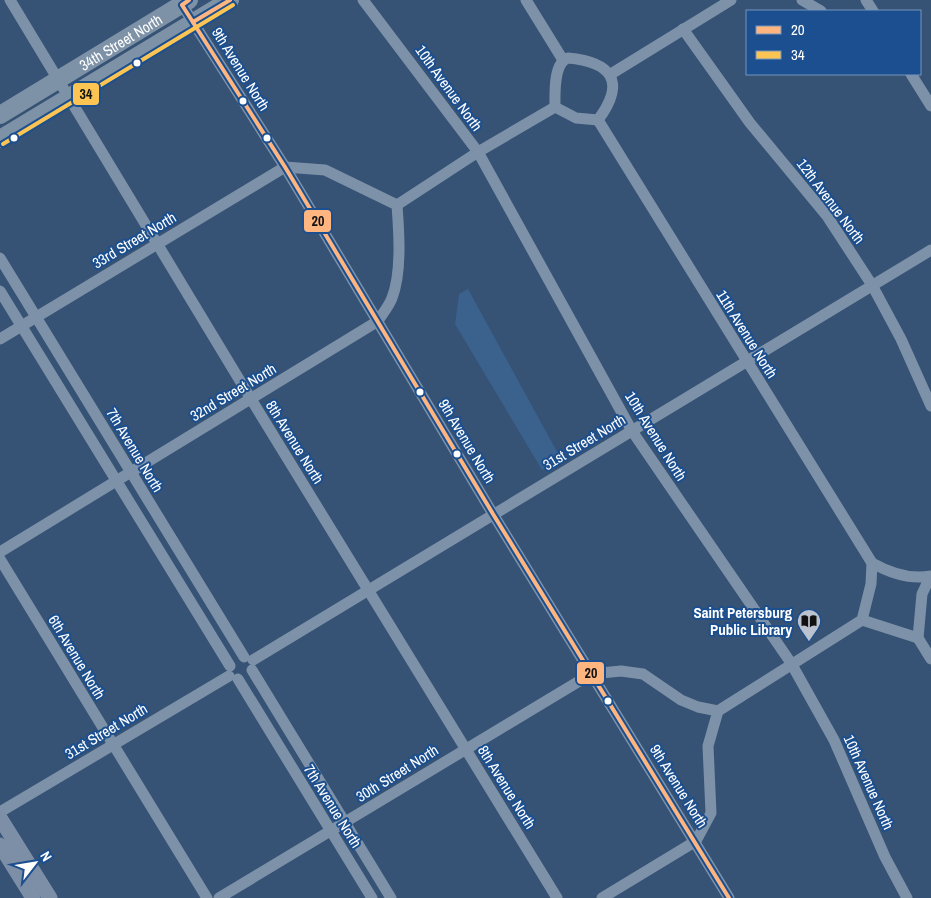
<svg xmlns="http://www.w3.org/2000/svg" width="931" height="898" font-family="'Archivo Narrow',sans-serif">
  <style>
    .water { fill: #3b618d }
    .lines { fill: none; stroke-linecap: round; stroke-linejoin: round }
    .minor { stroke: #7d92a8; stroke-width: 11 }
    .major { stroke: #7d8ea7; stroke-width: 15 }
    .highway { stroke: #7e92a7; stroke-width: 18 }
    .bus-1-casing { stroke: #1b4f8f; stroke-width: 8 }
    .bus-2-casing { stroke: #1b4f8f; stroke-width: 8 }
    .bus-1 { stroke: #ffb580; stroke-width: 4 }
    .bus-2 { stroke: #fcc553; stroke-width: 4 }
    .bus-dot { fill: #fff; stroke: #1b4f8f; stroke-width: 2 }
    .labels { text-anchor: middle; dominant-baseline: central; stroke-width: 4; stroke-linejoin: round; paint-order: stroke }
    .street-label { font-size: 15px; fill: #fff; stroke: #1b4f8f }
    .poi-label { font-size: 15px; font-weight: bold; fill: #fff; stroke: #1b4f8f; text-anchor: end }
    .line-badge { stroke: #1b4f8f; stroke-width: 2 }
    .pale-badge-label { font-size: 14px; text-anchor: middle; font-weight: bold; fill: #111 }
  </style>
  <rect width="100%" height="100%" fill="#365274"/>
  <path class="water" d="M468,289L561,459L542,470L455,324L459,294Z"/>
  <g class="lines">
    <g class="minor">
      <path d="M10,0L251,399L557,898"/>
      <path d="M179,0L285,167L493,514L729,898"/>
      <path d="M363,0L478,152L632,431L791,663L834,740L885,857L907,898"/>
      <path d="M526,0L563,60"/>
      <path d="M802,0L821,11"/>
      <path d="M866,0L873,11"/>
      <path d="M683,29L750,123L827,216L872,285L901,339L931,406"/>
      <path d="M568,58C611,62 627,81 598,120L576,118L555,107C555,94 553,63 568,58Z"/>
      <path d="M611,74L731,0"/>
      <path d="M911,74L931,106"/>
      <path d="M598,120L872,563C890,573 910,580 931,576"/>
      <path d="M397,205L478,152L555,107"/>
      <path d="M0,258L244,657"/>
      <path d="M0,291L230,666"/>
      <path d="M0,339L285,167L325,170L397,205C399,232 402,272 392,298C389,306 383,313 378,321L0,552"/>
      <path d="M0,559L207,898"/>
      <path d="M862,620L918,638"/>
      <path d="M918,638L922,594L930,577"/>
      <path d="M918,638L931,659"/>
      <path d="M253,660L931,250"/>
      <path d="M252,670L391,898"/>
      <path d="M238,679L372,898"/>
      <path d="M718,711L862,620L871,584L872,563"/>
      <path d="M0,812L229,676"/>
      <path d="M219,898L591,674L621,671L643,674L681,700L698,707L718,711L708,746L711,813L696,841L602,898"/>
    </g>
    <g class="major">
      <path d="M0,818L50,898"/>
      <path d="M0,845L33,898"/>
    </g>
    <g class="highway">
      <path id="s1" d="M0,115L189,0"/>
      <path d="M0,139L230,0"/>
    </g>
    <g class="bus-1-casing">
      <g id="bus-1">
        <path d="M189,0L182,5L285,167L493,514L729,898"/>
        <path d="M193,22L230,0"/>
      </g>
    </g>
    <g class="bus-2-casing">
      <path id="bus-2" d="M3,144L233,5"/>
    </g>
    <use href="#bus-1" class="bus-1"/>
    <use href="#bus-2" class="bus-2"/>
  </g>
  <defs>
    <g id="library-pin" transform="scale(1.25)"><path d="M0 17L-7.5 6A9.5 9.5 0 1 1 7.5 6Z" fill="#b9c2ce" stroke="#1b4f8f"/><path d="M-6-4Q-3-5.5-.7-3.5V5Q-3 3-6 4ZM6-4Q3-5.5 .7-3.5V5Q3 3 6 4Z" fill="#111"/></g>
  </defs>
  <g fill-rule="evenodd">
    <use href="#library-pin" x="809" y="621"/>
  </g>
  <g class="bus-dot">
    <circle cx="137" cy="63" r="4.5"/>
    <circle cx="243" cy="101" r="4.5"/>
    <circle cx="14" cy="138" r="4.5"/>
    <circle cx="267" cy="138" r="4.5"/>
    <circle cx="420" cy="392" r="4.5"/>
    <circle cx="457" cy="454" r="4.5"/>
    <circle cx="608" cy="701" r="4.5"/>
  </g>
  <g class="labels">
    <g class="street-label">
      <text stroke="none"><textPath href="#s1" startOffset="141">34th Street North</textPath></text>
      <text transform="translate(241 69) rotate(58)">9th Avenue North</text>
      <text transform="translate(449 88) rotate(54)">10th Avenue North</text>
      <text transform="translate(831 201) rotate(53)">12th Avenue North</text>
      <text transform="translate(134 240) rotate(-31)">33rd Street North</text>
      <text transform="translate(747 334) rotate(58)">11th Avenue North</text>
      <text transform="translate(233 392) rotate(-31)">32nd Street North</text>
      <text transform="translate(656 436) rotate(58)">10th Avenue North</text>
      <text transform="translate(467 441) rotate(59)">9th Avenue North</text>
      <text transform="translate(295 442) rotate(58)">8th Avenue North</text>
      <text transform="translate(584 442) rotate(-31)">31st Street North</text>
      <text transform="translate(135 450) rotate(59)">7th Avenue North</text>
      <text transform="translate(77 657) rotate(59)">6th Avenue North</text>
      <text transform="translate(106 731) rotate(-31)">31st Street North</text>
      <text transform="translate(397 773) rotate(-32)">30th Street North</text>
      <text transform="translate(869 782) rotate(66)">10th Avenue North</text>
      <text transform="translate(679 786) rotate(58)">9th Avenue North</text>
      <text transform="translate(507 787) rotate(58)">8th Avenue North</text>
      <text transform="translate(333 806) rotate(58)">7th Avenue North</text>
    </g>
    <g class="poi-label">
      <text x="792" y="612">Saint Petersburg<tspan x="792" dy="17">Public Library</tspan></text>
    </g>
  </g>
  <g class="line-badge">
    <rect x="72" y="82" width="28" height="24" rx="5" fill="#fcc553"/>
    <rect x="303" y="209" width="29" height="24" rx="5" fill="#ffb580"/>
    <rect x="576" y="661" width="29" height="24" rx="5" fill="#ffb580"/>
  </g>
  <g class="pale-badge-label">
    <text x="86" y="99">34</text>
    <text x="318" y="226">20</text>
    <text x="591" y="678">20</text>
  </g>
  <rect x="746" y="10" width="175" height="65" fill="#1b4f8f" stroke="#7695bc"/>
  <rect x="756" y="26" width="25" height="8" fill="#ffb580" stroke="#7695bc"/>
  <text x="791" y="35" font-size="15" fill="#ffffff">20</text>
  <rect x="756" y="51" width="25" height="8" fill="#fcc553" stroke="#7695bc"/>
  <text x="791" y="60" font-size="15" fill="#ffffff">34</text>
  <g transform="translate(35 863) rotate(59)" stroke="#1b4f8f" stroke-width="4" paint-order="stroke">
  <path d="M0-4L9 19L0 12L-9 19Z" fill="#ffffff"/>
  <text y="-8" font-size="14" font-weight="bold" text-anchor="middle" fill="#ffffff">N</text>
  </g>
</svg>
